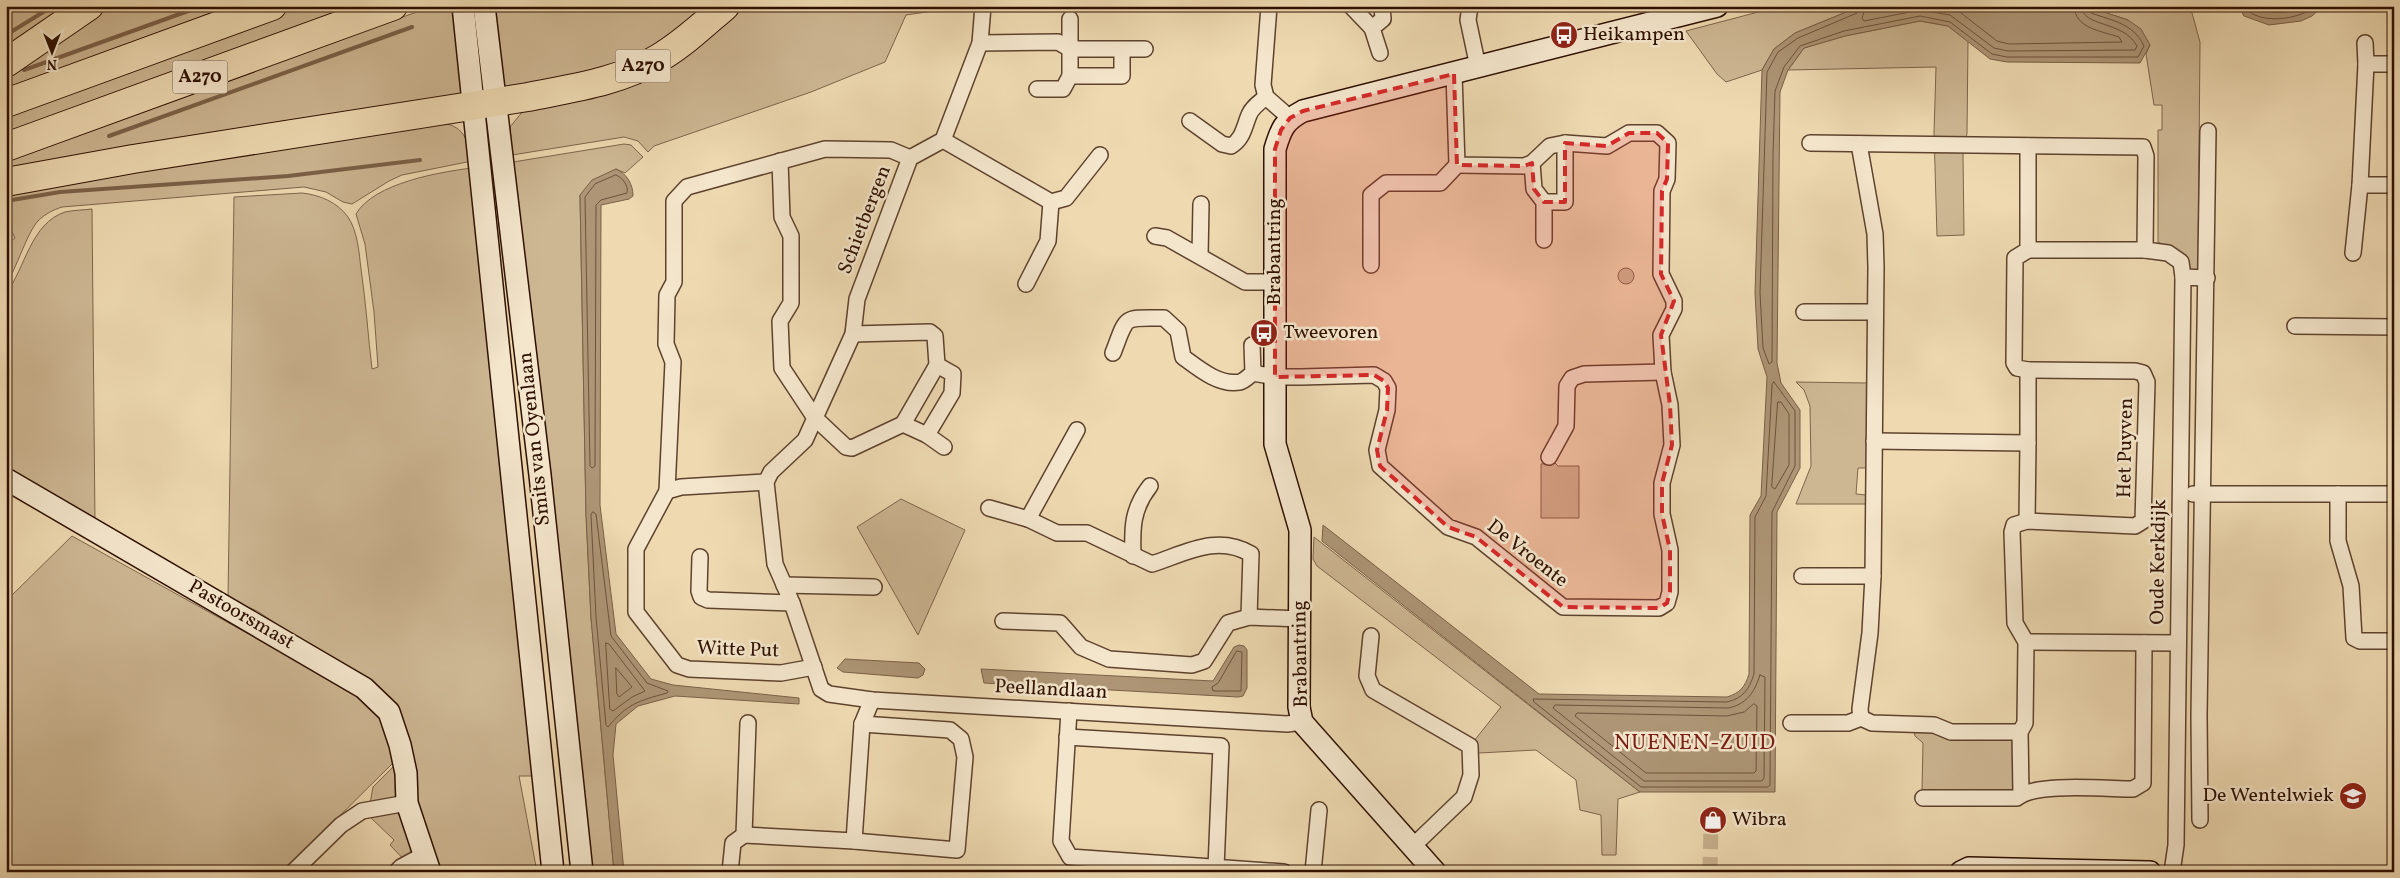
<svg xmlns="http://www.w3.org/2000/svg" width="2400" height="878" font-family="Vollkorn,serif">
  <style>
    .green { fill: #cdb793; stroke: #7e644a }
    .water { fill: #ad9575; stroke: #7a6047 }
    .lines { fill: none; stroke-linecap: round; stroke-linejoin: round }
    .shore { stroke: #6e523b; stroke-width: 1 }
    .stream { stroke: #7a6047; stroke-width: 4 }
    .street-tunnel { stroke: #c8b18e; stroke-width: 15; stroke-dasharray: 15 8; stroke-linecap: butt }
    .street-casing { stroke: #5e422d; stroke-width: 18 }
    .secondary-casing { stroke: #2e1001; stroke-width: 24 }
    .highway-casing { stroke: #2e1001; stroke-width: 30 }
    .street { stroke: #f4e6cc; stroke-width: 15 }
    .secondary { stroke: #f4e6cc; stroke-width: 21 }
    .highway { stroke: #eed9b1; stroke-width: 28 }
    .marked { fill: #d62828; fill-opacity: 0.2; stroke: #d62828; stroke-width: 4; stroke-dasharray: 10 6; stroke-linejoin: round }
    .labels { text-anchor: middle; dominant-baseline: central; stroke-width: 5; stroke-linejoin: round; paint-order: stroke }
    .shield { fill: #f4e6cc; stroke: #69503e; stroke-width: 1 }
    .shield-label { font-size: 19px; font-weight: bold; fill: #2e1001 }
    .poi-label { font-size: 20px; fill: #2e1001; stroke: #f4e6cc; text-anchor: start }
    .street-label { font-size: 20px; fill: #2e1001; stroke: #f4e6cc }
    .quarter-label { font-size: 22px; letter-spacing: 1px; fill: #7a1f14; stroke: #f4e6cc }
  </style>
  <rect width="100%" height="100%" fill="#eed9b1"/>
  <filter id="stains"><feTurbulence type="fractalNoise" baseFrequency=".004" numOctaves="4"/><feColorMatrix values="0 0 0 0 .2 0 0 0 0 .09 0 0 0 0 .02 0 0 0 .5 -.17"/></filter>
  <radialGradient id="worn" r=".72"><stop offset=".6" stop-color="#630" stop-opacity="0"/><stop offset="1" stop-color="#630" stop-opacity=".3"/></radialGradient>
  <g class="green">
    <path d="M6,6H71L6,51Z"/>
    <path d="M97,6H230L6,88V69Z"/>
    <path d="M293,6H372L6,139V110Z"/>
    <path d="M433,6H453L465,97L6,177V162Z"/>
    <path d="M491,6H714L636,62L502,94Z"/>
    <path d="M739,6H967L906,15L885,62L811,92L654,146L648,152L638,141L624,137L512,155L510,127L523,111L697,43Z"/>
    <path d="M1781,6H1861L1795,33L1774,49L1762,70L1726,82L1717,74L1686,31Z"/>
    <path d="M2086,6H2188L2192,13L2200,42L2198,273H2185L2183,254L2158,242V130H2162V105H2154L2146,54L2150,45L2128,20Z"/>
    <path d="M1920,21L1948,26L1968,41L1967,133L1963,155L1964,235L1937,236L1934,133L1936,67L1788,70L1804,48L1845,36Z"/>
    <path d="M443,123C465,127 468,141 472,161L402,175L389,181L352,204L343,202L326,192L304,187L62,207C53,210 45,214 38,221C28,231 16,269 6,285V245L15,238L6,220V192Z"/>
    <path d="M624,144L631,145L643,157L625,173L616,169L580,195L586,515L591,618L614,872H587L513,162Z"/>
    <path d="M472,168L493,354L532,776H519L537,872H405L410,866L390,845L394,840L368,815L373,787L408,752L371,685L257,611L228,599L234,197L302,193C320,195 337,202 348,217C358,232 359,253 361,269C366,303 368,336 372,369L378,367L374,312L365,244L356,214C374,183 440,172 472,168Z"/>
    <path d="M92,209L95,523L6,470V294C25,268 31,223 65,212C74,210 84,210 92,209Z"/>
    <circle cx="1626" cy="276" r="8"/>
    <path d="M1796,382L1867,383V468H1858L1856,494L1866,495L1867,504H1796L1811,466L1810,406L1804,390Z"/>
    <path d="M1555,463L1558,466H1579V518H1541V464Z"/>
    <path d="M901,499L965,530L918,635L857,527Z"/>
    <path d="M72,536L353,692L381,713L396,760L283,872H6V601Z"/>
    <path d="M1314,537L1640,792L1618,799L1616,855H1602L1601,815L1580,810L1576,780L1536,750L1479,753L1470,746L1501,707L1317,566L1313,559Z"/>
    <path d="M1914,729L2011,737L2017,740L2013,791L1922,790L1923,743L1915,736Z"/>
  </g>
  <g class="water">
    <path d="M1861,6H2086L2128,20L2141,29L2150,45L2140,63L2007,62L1990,59L1948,26L1920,21L1845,36L1804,48L1788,70L1780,92L1777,363L1781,383L1800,410V468L1777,512L1775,792H1640L1322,541L1323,525L1539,694L1727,697C1740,693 1745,687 1749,674L1750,515L1761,496L1767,377L1758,349L1755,293L1762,70L1774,49L1795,33Z"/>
    <path d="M2238,6H2323L2312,16L2301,21L2269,25L2244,16Z"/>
    <path d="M616,169C627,174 633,184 633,196L629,199L601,205L600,505L616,634L651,679L673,685L799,698V704L675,696L638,706L616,724L613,755L624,872H614L591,618L586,515L580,195L592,180Z"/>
    <path d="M1239,645L1244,646L1247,650V688L1243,696L1238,697L984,683L981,669L1213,681L1234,647Z"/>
    <path d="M845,659L919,663L925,669L923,675L918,678L843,672L837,668Z"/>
  </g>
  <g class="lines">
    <g class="shore">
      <path d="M1860,6L1857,13L1798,38L1778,52L1767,72L1760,293L1763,348L1769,364L1772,362L1773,155L1775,91L1784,67L1800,46L1844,31L1920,16L1950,22L1992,54L2007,57H2138L2144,46C2133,23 2113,21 2091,13L2088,6"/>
      <path d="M1866,6L1862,18L1864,21L1920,10L1950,15L1994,48L2008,51L2135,50L2137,46C2123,20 2083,28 2081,6"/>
      <path d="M1943,6L1957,10L1997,41L2009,44L2122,42L2119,37C2102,31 2075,29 2074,6"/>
      <path d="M2244,6C2256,26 2301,20 2315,6"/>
      <path d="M2251,6C2268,15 2289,14 2306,6"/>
      <path d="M616,175C622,177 629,186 627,193L601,200L596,205L595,466L592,468L590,466L585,197L595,184Z"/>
      <path d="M1774,382L1795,411V466L1772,512L1770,785L1768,787H1641L1534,702L1533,699L1727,702C1743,698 1749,690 1754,674L1755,517L1766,496L1772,385Z"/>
      <path d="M1778,402H1781L1789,414V465L1775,489L1772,487Z"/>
      <path d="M593,512L596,514L611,636L647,683L668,691L667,693C638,701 627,704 608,727L606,725L596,617L591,515Z"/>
      <path d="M606,643L609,644L645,691L632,697L613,711L610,709Z"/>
      <path d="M1237,651L1242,652L1241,691H1213L1212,687L1218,683Z"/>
      <path d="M616,668L632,687L619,697L617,694Z"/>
      <path d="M1760,675L1765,677L1764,778L1762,781H1644L1553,708L1555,705L1728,708C1747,704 1754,693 1760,675Z"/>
      <path d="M1754,704L1757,706L1756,771L1754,773H1646L1575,716L1577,713L1727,716L1744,712Z"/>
    </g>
    <g class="stream">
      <path d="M6,35L53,6"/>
      <path d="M24,70L202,6"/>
      <path d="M109,136L412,27"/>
      <path d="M6,201L60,192L288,176L420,160"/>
    </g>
    <path class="street-tunnel" d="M1710,872L1711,827"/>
    <g class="street-casing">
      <g id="street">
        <path d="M983,6L980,43L943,140L910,158L857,299L853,334L805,440L771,472L766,482L775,564L792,603L821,689L829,694L872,700L1287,724L1302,722"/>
        <path d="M1269,6L1263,85L1266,97L1290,118"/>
        <path d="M1351,6L1372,28"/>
        <path d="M1470,6L1468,20L1478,67"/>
        <path d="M1070,19V76H1122V50"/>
        <path d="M980,43L1058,42L1070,49H1145"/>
        <path d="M2365,43L2366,64H2394"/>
        <path d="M1380,53L1372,28L1383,19L1382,6"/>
        <path d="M1037,89H1063L1070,76"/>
        <path d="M1190,121L1222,144L1231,146C1243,139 1244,127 1249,115C1252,107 1260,102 1266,97"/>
        <path d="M943,140L1051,202L1066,198L1100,155"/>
        <path d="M1810,143L2143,147L2146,156L2145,250L2168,253L2181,262L2183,277"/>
        <path d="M1859,144L1875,234L1876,267L1873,576L1870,633L1860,709L1861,718"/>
        <path d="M780,161L782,217L791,236V303L780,321L782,368L815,418L846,447L852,448L903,424L927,435L944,447"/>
        <path d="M1532,163L1534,189L1544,202V240"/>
        <path d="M2360,185H2394"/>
        <path d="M1544,202H1565V143"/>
        <path d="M1155,236L1167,238L1245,282H1275"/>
        <path d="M2028,250H2145"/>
        <path d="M2353,253L2360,185L2366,64"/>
        <path d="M1200,256L1201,204"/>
        <path d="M1371,265V195L1386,183H1440L1457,165"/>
        <path d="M1026,284L1048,241L1051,202"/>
        <path d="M1804,312H1875"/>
        <path d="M2295,326L2394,327"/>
        <path d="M853,334L930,332L935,336L937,365L903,424"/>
        <path d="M1252,345L1253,373"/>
        <path d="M1113,353C1128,314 1122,318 1164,318L1178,331L1183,357C1198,368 1219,386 1240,382C1244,381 1249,376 1253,373L1275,377H1301L1374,375L1384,381L1388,388L1387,410L1377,450L1380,466L1448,527L1476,537L1563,607L1659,608L1667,603L1670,592V550L1662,514V483L1672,445L1670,405L1663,372L1661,335L1674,309V301L1661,274L1662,191L1667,179L1668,143L1657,133H1629L1607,146L1565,143L1550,146L1532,163L1524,166L1457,165L1454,74"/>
        <path d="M927,435L952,393L953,374L937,365"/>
        <path d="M1874,441L2028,443V370L2017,368L2014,363L2015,258L2028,250V146"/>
        <path d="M1549,457L1566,426L1567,386L1572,378L1584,374L1663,372"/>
        <path d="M766,482L681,487L667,491L636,549V612L677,665L689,669L781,673L814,667"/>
        <path d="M667,491L673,362L666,344L667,295L674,282V201L687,187L825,149L891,150L910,158"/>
        <path d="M2193,494H2394"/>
        <path d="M2338,494V541L2351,586L2354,638L2360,641H2394"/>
        <path d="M989,508L1028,519L1057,533H1087L1152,564C1186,553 1217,534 1251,554L1249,617"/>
        <path d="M1028,519L1077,430"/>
        <path d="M2027,521L2028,443"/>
        <path d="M1133,556C1132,528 1132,509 1150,486"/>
        <path d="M700,557L699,591L701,597L708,600L792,603"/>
        <path d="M1802,576H1873"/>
        <path d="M784,585L874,587"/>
        <path d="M1003,621L1060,623L1081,647L1109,659L1192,665L1204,661L1228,623L1249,617L1300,619"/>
        <path d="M1371,636L1367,676L1373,690L1470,746L1471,775L1464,797L1412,847"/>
        <path d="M2026,642L2177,643"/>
        <path d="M1069,711L1061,841L1070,857L1284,872"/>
        <path d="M1791,723H1848L1861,718L1872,723L1934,725L1951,732H2020"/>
        <path d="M1067,737L1221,746L1216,868"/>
        <path d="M2021,794L2020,732L2025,723L2026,642L2015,623L2012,532L2014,525L2027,521L2135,526L2143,521L2147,382L2143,373L2135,371L2028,370"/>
        <path d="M1923,798H2017C2035,782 2107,789 2133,789L2143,783L2144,643"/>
        <path d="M2200,820L2199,715L2208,131"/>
        <path d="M744,835L748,723"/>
        <path d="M854,841L862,724L872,700"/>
        <path d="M293,872L341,825L362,811L407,803"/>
        <path d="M396,872L401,867L425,854"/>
        <path d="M730,872L733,843L744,835L854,841L957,850L965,757L961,739L950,730L862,724"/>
        <path d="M1313,872L1319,810"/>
        <path d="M2172,872L2176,845L2183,277L2207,278"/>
      </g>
    </g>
    <g class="secondary-casing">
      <g id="secondary">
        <path d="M463,6L553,872"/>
        <path d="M484,6L540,475L582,872"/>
        <path d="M6,479L364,688L389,712L400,745L406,773L407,803L430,872"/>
        <path d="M1435,872L1309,730L1302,722L1299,707L1300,530L1275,444V149C1281,129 1284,121 1303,111L1717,6"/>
        <path d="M1961,872L1969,868L2150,872"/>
      </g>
    </g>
    <g class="highway-casing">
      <g id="highway">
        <path d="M6,63L89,6"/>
        <path d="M6,103L272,6"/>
        <path d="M6,147L393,6"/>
        <path d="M6,182L133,159L528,97C572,88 619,82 659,58C683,44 704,24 725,6"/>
      </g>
    </g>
    <use href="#street" class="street"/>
    <use href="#secondary" class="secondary"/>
    <use href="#highway" class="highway"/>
  </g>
  <path class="marked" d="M1454,74L1457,165L1524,166L1532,163L1534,189L1544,202H1565V143L1607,146L1629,133H1657L1668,143L1667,179L1662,191L1661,274L1674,301L1661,335L1670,405L1672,445L1662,483V514L1670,550V592L1667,603L1659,608L1563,607L1476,537L1448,527L1380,466L1377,450L1387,410L1388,388L1384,381L1374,375L1275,377V149L1281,130L1290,118L1303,111Z"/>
  <defs>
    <g id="bus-disc" transform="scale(1.4375)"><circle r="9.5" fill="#8f2418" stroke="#f4e6cc"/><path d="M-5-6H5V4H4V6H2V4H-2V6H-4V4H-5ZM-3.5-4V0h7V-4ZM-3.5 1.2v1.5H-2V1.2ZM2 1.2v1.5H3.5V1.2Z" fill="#fff"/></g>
    <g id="school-disc" transform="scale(1.4375)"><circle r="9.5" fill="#8f2418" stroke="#f4e6cc"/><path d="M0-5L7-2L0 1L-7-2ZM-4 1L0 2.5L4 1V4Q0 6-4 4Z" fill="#fff"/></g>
    <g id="shop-disc" transform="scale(1.4375)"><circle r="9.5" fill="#8f2418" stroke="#f4e6cc"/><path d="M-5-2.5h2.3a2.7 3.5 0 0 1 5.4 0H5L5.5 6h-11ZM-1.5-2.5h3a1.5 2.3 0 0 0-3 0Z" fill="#fff"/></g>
  </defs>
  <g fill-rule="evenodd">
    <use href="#bus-disc" x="1564" y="35"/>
    <use href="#bus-disc" x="1264" y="333"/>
    <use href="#school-disc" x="2353" y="796"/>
    <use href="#shop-disc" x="1713" y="820"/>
  </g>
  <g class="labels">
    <g class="shield">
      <rect x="615.5" y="49.5" width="55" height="33" rx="4"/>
      <rect x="172.5" y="60.5" width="55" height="33" rx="4"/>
    </g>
    <g class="shield-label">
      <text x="643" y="66">A270</text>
      <text x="200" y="77">A270</text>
    </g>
    <g class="poi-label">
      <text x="1583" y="35">Heikampen</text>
      <text x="1283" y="333">Tweevoren</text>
      <text x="2334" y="796" text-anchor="end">De Wentelwiek</text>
      <text x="1732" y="820">Wibra</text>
    </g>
    <g class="street-label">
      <text transform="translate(865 220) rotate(-69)">Schietbergen</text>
      <text transform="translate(1275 252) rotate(-90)">Brabantring</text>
      <text transform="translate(535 439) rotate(-96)">Smits van Oyenlaan</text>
      <text transform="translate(2126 448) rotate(-89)">Het Puyven</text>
      <text transform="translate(1527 554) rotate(38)">De Vroente</text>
      <text transform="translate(2159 562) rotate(-89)">Oude Kerkdijk</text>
      <text transform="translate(241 615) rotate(30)">Pastoorsmast</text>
      <text transform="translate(738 650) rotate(2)">Witte Put</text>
      <text transform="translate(1301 654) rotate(-91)">Brabantring</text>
      <text transform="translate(1051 690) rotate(3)">Peellandlaan</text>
    </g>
    <g class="quarter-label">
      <text x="1695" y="743">NUENEN-ZUID</text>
    </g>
  </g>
  <rect width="2400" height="878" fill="none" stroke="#eed9b1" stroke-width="25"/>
  <rect x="8" y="8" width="2385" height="863" fill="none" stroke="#2e1001" stroke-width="2.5"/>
  <rect x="12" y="12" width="2375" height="853" fill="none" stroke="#2e1001"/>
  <g transform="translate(52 52) rotate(180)" stroke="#f4e6cc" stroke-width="4" paint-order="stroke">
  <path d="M0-4L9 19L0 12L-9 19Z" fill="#2e1001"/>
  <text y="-8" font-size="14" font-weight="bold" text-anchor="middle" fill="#2e1001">N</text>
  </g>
  <rect width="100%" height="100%" filter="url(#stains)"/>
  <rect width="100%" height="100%" fill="url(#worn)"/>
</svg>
